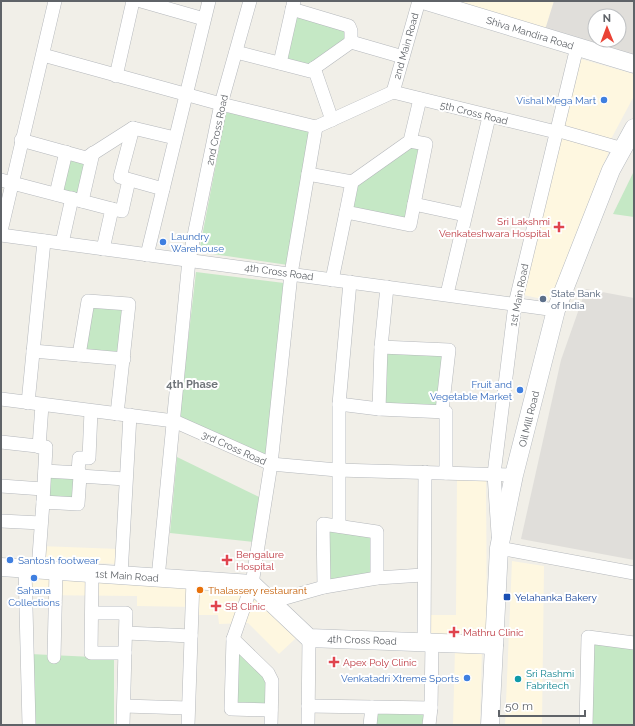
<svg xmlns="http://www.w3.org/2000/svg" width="635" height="726" font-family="Raleway,sans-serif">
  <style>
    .commercial { fill: #fef7e0 }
    .industrial { fill: #e0deda; fill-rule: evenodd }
    .green { fill: #c5e8c5 }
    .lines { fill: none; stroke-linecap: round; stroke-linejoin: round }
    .street-casing { stroke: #b5b8bc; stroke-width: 14 }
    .secondary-casing { stroke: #b6babf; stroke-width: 19 }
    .street { stroke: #fff; stroke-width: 13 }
    .secondary { stroke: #fff; stroke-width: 18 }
    .shop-dot { fill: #3f7fe0; stroke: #fff; stroke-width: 1.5 }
    .health-dot { fill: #e0444e; stroke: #fff; stroke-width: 1.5 }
    .service-dot { fill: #5c6f8a; stroke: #fff; stroke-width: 1.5 }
    .food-dot { fill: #e8710a; stroke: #fff; stroke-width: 1.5 }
    .transit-dot { fill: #1a4fb4; stroke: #fff; stroke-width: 1.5 }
    .culture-dot { fill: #0f9aa8; stroke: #fff; stroke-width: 1.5 }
    .labels { text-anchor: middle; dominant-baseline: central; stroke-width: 4; stroke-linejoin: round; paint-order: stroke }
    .street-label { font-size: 10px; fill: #5f6368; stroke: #fff }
    .shop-label { font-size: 10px; fill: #366cbe; stroke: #fff; text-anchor: end }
    .health-label { font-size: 10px; fill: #be3a42; stroke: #fff; text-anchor: start }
    .service-label { font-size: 10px; fill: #4e5e75; stroke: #fff; text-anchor: start }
    .food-label { font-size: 10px; fill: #c56008; stroke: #fff; text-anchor: start }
    .transit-label { font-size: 10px; fill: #164399; stroke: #fff; text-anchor: start }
    .culture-label { font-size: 10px; fill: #0d838f; stroke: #fff; text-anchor: start }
    .neighbourhood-label { font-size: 11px; font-weight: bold; fill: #70757a; stroke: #fff }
  </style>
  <rect width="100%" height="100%" fill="#f1efe8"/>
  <g class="commercial">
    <path d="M453,1H554L545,30Z"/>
    <path d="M581,59L634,74V96L610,141L563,127Z"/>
    <path d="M558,136L609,151L551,301L519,294Z"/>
    <path d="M457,476L486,477L487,638L427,637V615H456Z"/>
    <path d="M40,546L119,549L118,564L40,561Z"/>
    <path d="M512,561L544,566L542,725H505Z"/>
    <path d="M28,575L248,588L296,638L279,654L248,623L219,624L218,615H194V607L137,606V596L28,595Z"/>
    <path d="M455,649L482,650L480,725H453Z"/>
  </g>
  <g class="industrial">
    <path d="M554,1H634V60L545,30ZM595,16H619V40H595Z"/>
    <path d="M586,289L634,298V560L521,539L561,360Z"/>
  </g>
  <g class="green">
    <path d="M296,16L345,29L347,41L311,65L284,58Z"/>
    <path d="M226,112L314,131L288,265L199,252Z"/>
    <path d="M410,145L423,147L408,221L350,210L356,184Z"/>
    <path d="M67,157L89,162L82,196L59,191Z"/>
    <path d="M634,171V217L613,214Z"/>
    <path d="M196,272L284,283L268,457L179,419Z"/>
    <path d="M90,305L126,308L121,355L84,351Z"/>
    <path d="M385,351L446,355L440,409L383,407Z"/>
    <path d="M177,457L259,497L254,542L170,533Z"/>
    <path d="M47,472L78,474L77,502L45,500Z"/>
    <path d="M328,528L373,535V574L327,580Z"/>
    <path d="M588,637L634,643V725H586Z"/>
    <path d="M236,647L266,674L268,707L234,706Z"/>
    <path d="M30,654L114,658V725H33Z"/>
    <path d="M373,709L427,710V725H372Z"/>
  </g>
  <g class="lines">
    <g class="street-casing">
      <g id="street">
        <path d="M141,1L204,19"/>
        <path d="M292,9L349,26L351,31V42"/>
        <path d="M351,42L403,57"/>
        <path d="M577,47L515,304L494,474L499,548L634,573"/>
        <path d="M236,52L310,71L351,42"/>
        <path d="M43,55L221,104L316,127L393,92"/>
        <path d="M280,63L294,1"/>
        <path d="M314,68L332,120"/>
        <path d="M116,76L133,1"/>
        <path d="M393,92L556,132"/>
        <path d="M393,92L419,1"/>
        <path d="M133,128L120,177L163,189"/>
        <path d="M556,130L623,149"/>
        <path d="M21,140L86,158L133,128L175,138"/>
        <path d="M410,141L426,144L414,204"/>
        <path d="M308,174L352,182L410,141L420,99"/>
        <path d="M1,180L112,209L103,249"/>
        <path d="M56,194L66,152"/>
        <path d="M82,201L93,153"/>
        <path d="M112,209L122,211L129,180"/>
        <path d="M346,212L352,182"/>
        <path d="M1,231L55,1"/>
        <path d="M1,235L556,310"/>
        <path d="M62,243L72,198"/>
        <path d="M147,255L209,1"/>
        <path d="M332,280L346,212L410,225L414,204L465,215"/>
        <path d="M447,294L489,117"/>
        <path d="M381,347L449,350L442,411"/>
        <path d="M33,351L124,359"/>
        <path d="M79,355L88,301L129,304L117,414"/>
        <path d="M1,399L174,421L271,464L337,470L514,475"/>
        <path d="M28,403L44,241"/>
        <path d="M339,404L379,409L381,347L387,287"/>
        <path d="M379,409L446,412V473"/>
        <path d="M1,442L46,447L43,502"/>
        <path d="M39,447L42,405"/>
        <path d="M45,471L80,473V476"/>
        <path d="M78,473L79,458H89L91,411"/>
        <path d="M1,486L43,489"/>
        <path d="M1,521L41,523"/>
        <path d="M339,526V404L350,282"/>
        <path d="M25,569L29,725"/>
        <path d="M38,570L43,502L78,504L80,476L125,479"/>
        <path d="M92,573L91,653H125"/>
        <path d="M121,575L130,415"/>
        <path d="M158,578L189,260L221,104L250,1"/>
        <path d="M324,587L323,524L377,532V578"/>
        <path d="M271,602L324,587L377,578L423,575"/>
        <path d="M92,613H126L123,725"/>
        <path d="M126,633L191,636"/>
        <path d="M233,639L268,673L272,681L271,725"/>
        <path d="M424,643L425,472"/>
        <path d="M54,657L56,571"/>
        <path d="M124,706L188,708"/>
        <path d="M308,706L372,707"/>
        <path d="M271,710L231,709L233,639L252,584L271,464L291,274L316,127"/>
        <path d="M188,725L193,580"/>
        <path d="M308,725L309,638"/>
        <path d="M370,725L372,707L431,708"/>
        <path d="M429,725L431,708L432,643"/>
        <path d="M586,725L588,637L634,643"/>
      </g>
    </g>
    <g class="secondary-casing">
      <g id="secondary">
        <path d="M426,1L634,64"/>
        <path d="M1,567L252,584L309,638L494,645"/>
        <path d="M490,725L499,548L514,475L556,310L611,170L634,128"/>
      </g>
    </g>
    <use href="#street" class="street"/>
    <use href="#secondary" class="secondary"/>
  </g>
  <g class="shop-dot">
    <circle cx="604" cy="100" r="4"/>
    <circle cx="163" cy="242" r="4"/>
    <circle cx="520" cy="390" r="4"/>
    <circle cx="10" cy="560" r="4"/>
    <circle cx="34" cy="578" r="4"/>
    <circle cx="467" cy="678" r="4"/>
  </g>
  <g class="health-dot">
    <path d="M557 221h4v4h4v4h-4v4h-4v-4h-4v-4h4z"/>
    <path d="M225 554h4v4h4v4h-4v4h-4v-4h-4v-4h4z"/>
    <path d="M214 600h4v4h4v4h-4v4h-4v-4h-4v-4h4z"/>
    <path d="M452 626h4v4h4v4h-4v4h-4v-4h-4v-4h4z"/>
    <path d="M332 656h4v4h4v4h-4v4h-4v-4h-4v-4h4z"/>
  </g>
  <circle class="service-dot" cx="543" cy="299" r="4"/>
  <circle class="food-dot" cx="200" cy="590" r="4"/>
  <rect class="transit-dot" x="503" y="593" width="8" height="8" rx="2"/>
  <circle class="culture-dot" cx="518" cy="679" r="4"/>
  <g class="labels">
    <g class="street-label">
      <text transform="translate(530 33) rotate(17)">Shiva Mandira Road</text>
      <text transform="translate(406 46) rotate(-74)">2nd Main Road</text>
      <text transform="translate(474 113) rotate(14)">5th Cross Road</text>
      <text transform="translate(217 130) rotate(-78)">2nd Cross Road</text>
      <text transform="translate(279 272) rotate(8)">4th Cross Road</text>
      <text transform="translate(519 295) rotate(-79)">1st Main Road</text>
      <text transform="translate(529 419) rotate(-76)">Oil Mill Road</text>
      <text transform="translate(234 448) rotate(24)">3rd Cross Road</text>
      <text transform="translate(127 576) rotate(4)">1st Main Road</text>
      <text transform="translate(362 640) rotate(2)">4th Cross Road</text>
    </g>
    <g class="shop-label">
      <text x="596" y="100">Vishal Mega Mart</text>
      <text x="171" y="236" text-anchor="start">Laundry<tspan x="171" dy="12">Warehouse</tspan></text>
      <text x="512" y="384">Fruit and<tspan x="512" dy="12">Vegetable Market</tspan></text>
      <text x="18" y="560" text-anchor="start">Santosh footwear</text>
      <text x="34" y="590" text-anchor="middle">Sahana<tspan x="34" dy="12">Collections</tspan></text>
      <text x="459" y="678">Venkatadri Xtreme Sports</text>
    </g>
    <g class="health-label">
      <text x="550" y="221" text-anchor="end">Sri Lakshmi<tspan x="550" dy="12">Venkateshwara Hospital</tspan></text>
      <text x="236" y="554">Bengalure<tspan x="236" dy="12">Hospital</tspan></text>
      <text x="225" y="606">SB Clinic</text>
      <text x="463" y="632">Mathru Clinic</text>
      <text x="343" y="662">Apex Poly Clinic</text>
    </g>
    <g class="service-label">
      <text x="551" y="293">State Bank<tspan x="551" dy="12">of India</tspan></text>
    </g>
    <g class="food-label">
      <text x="208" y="590">Thalassery restaurant</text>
    </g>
    <g class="transit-label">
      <text x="515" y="597">Yelahanka Bakery</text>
    </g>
    <g class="culture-label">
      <text x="526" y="673">Sri Rashmi<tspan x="526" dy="12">Fabritech</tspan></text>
    </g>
    <g class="neighbourhood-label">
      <text x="192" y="384">4th Phase</text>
    </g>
  </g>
  <rect width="635" height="726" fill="none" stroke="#5f6368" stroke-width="4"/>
  <g transform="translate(607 28) rotate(359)"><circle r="19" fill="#ffffff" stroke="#bfc1c3"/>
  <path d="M0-3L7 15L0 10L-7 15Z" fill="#ea4335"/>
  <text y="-6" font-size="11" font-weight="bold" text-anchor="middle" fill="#5f6368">N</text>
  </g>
  <path d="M499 710v6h86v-6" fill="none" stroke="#5f6368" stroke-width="2"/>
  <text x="505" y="710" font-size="12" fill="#5f6368" stroke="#ffffff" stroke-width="3" paint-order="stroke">50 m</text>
</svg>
